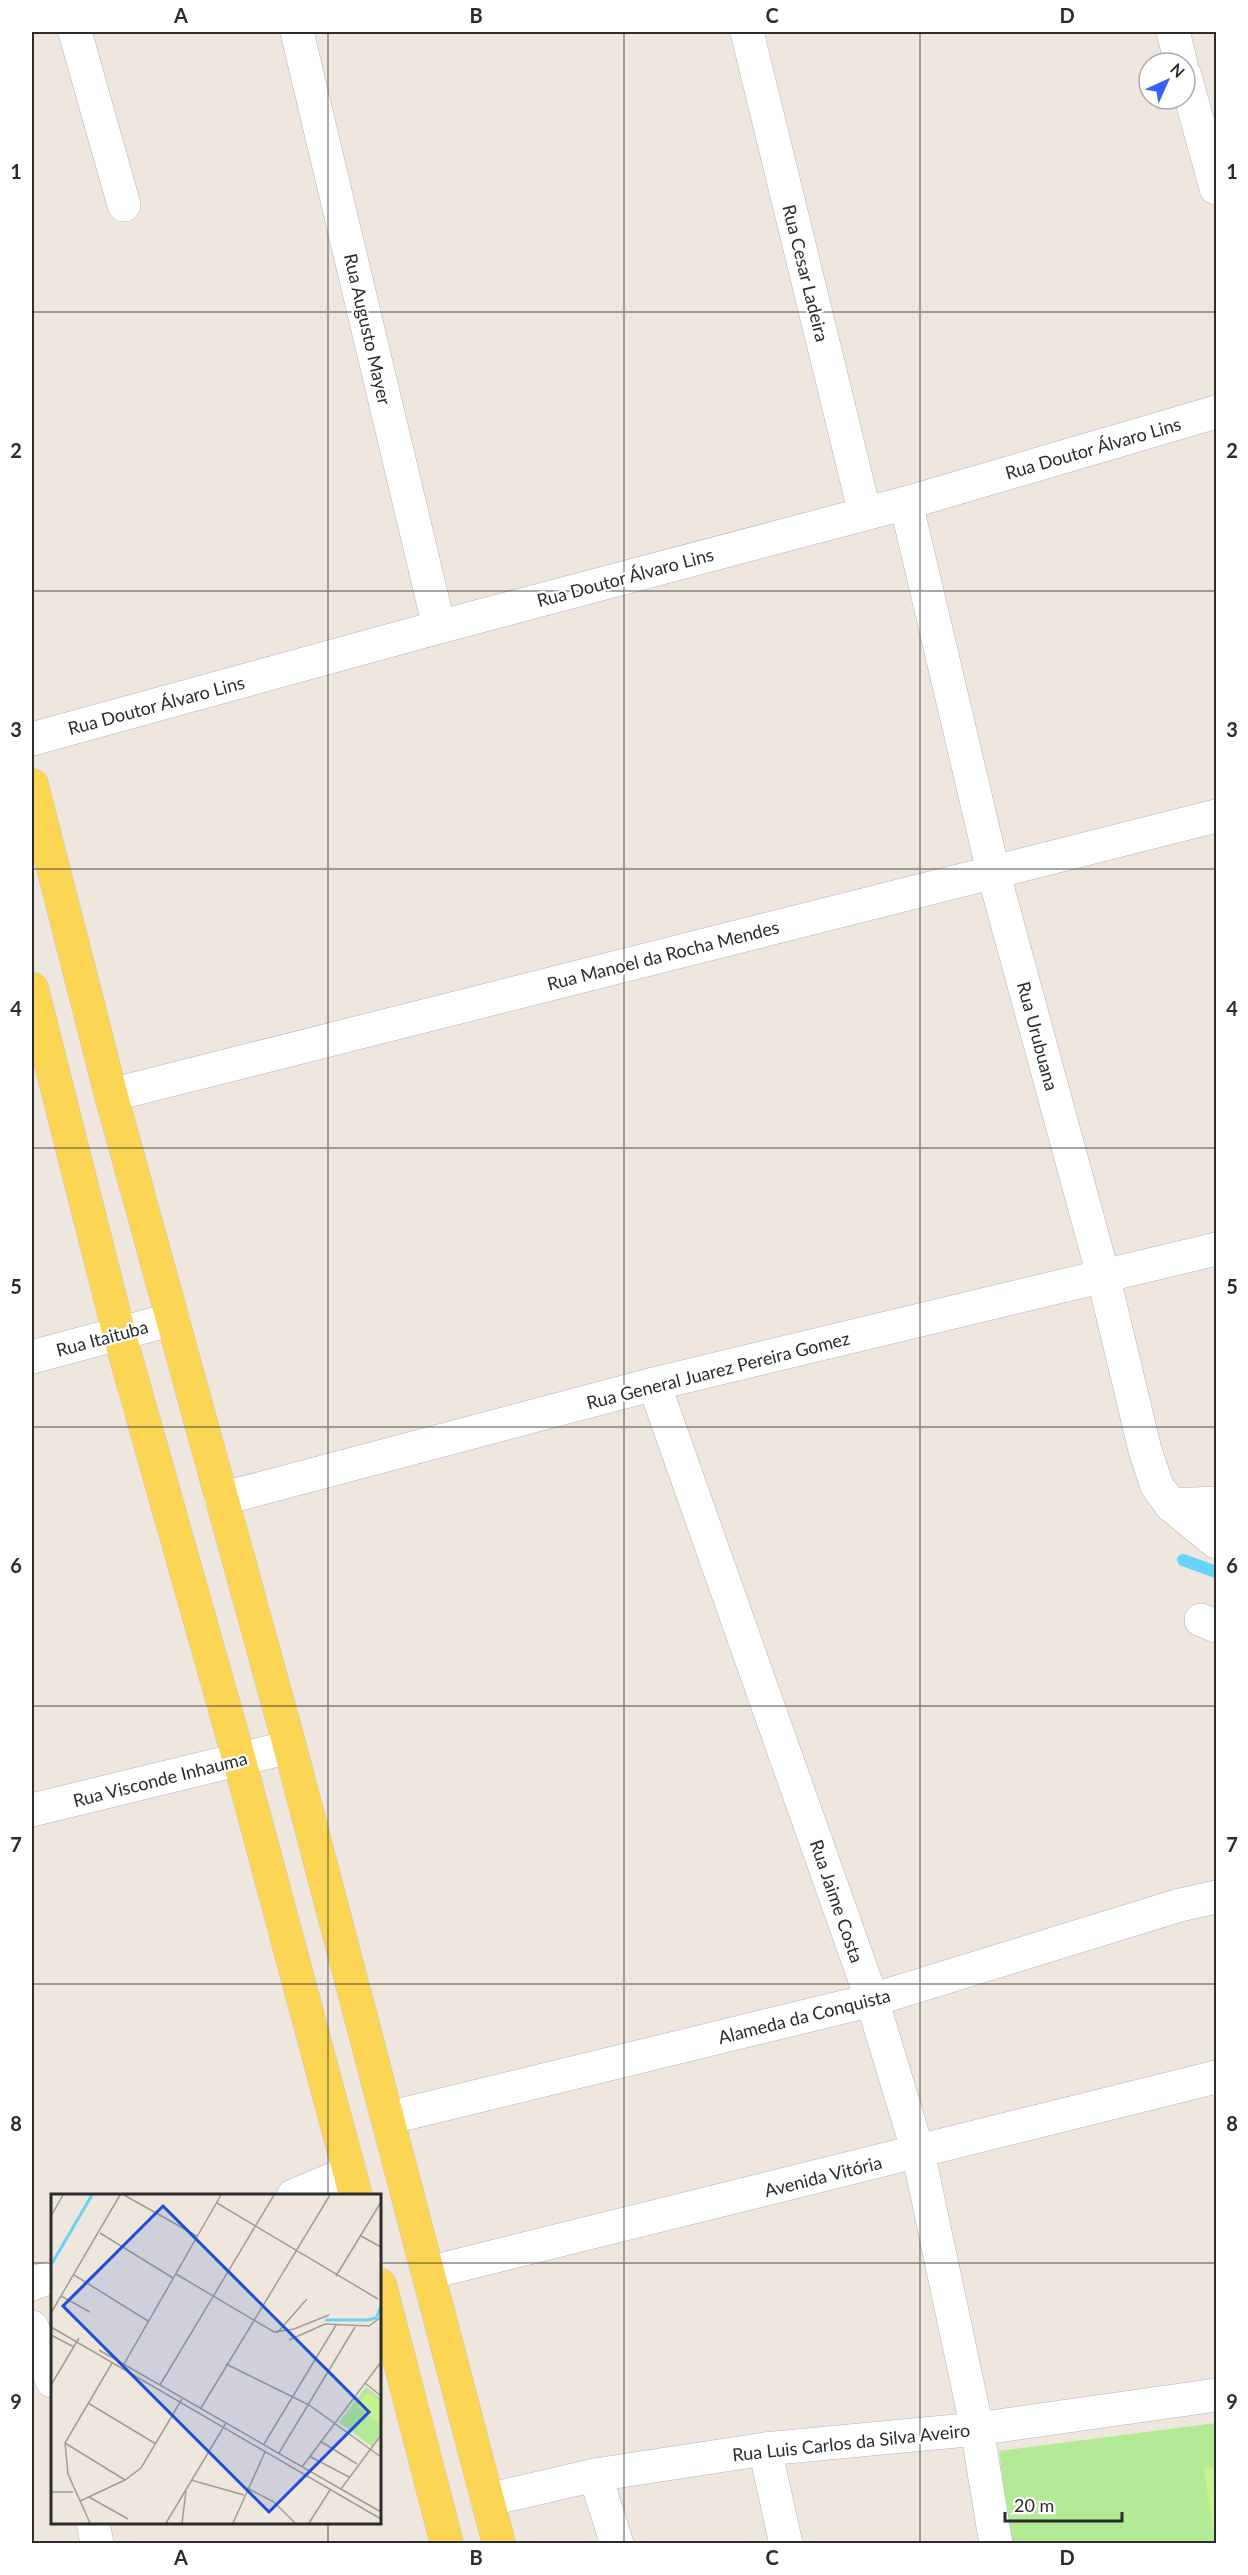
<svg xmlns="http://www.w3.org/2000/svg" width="1248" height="2575" font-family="Lato,sans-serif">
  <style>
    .green { fill: #b2ea95 }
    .pitch { fill: #c9f290 }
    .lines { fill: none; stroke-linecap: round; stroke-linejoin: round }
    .stream { stroke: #68d3f9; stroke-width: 12 }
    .street-casing { stroke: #b1b4c1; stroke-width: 34 }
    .primary-casing { stroke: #c8c8c8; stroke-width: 34 }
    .street { stroke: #fff; stroke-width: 33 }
    .primary { stroke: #fdd554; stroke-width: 33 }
    .grid { fill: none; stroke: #2c2c2c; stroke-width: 1.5; stroke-opacity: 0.55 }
    .labels { text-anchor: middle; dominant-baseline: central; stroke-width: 4.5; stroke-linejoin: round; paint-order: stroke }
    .street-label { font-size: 18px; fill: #2c2c2c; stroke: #fff }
    .inset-river { fill: none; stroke: #68d3f9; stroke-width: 3 }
    .inset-road { fill: none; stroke: #a19c96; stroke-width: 1.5 }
    .view { fill: #1d4ed8; fill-opacity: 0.15; stroke: #1d4ed8; stroke-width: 3 }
    .inset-edge { fill: none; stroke: #2c2c2c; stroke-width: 3 }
    .neatline { fill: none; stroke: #2c2c2c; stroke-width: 2 }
    .grid-label { font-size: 20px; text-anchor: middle; font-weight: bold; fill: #2c2c2c }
  </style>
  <rect width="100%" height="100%" fill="#efe7dd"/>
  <path class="green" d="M1216,2423V2543H1011L999,2451Z"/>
  <path class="pitch" d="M1216,2467V2543L1215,2544L1204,2468Z"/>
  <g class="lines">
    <path class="stream" d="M1183,1560L1216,1572"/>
    <g class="street-casing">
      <g id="street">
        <path d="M75,32L124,205"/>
        <path d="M297,32L439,627"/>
        <path d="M747,32L865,514"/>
        <path d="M1173,32L1181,63"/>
        <path d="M1185,76L1216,188"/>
        <path d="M906,503L993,871L1103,1275L1145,1450L1157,1486L1171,1505L1216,1542"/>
        <path d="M32,739L439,627L906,503L1216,412"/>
        <path d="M111,1095L1216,816"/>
        <path d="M32,1357L173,1319"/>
        <path d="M654,1384L872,2000L918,2152L977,2429L996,2544"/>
        <path d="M221,1499L654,1384L1216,1249"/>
        <path d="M1171,1505L1216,1503"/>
        <path d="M1201,1620L1216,1626"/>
        <path d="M32,1810L290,1747"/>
        <path d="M388,2118L872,2000L1180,1905L1216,1897"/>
        <path d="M293,2196L350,2172"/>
        <path d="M428,2273L1216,2077"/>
        <path d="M32,2284L52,2277"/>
        <path d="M32,2327L52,2381"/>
        <path d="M765,2449L786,2544"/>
        <path d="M595,2475L617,2544"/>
        <path d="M487,2500L595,2475L765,2449L977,2429L1216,2395"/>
        <path d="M93,2522L97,2544"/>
      </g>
    </g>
    <g class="primary-casing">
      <g id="primary">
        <path d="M32,785L111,1095L290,1747L499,2544"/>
        <path d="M32,989L119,1333L239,1759L356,2196"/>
        <path d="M380,2285L447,2544"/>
      </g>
    </g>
    <use href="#street" class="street"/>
    <use href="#primary" class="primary"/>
  </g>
  <path class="grid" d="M328,32V2196M624,32V2544M920,32V2544M32,312H1216M32,591H1216M32,869H1216M32,1148H1216M32,1427H1216M32,1706H1216M32,1984H1216M32,2263H52M380,2263H1216M328,2522V2544"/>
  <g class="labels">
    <g class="street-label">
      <text transform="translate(806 273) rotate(76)">Rua Cesar Ladeira</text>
      <text transform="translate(368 329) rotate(77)">Rua Augusto Mayer</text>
      <text transform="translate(1093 448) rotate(-16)">Rua Doutor Álvaro Lins</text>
      <text transform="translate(625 577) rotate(-15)">Rua Doutor Álvaro Lins</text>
      <text transform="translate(156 705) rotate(-15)">Rua Doutor Álvaro Lins</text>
      <text transform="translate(663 955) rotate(-14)">Rua Manoel da Rocha Mendes</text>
      <text transform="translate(1038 1036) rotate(75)">Rua Urubuana</text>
      <text transform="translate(102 1338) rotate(-15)">Rua Itaituba</text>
      <text transform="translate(718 1370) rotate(-14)">Rua General Juarez Pereira Gomez</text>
      <text transform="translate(160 1779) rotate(-14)">Rua Visconde Inhauma</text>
      <text transform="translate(837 1901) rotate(71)">Rua Jaime Costa</text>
      <text transform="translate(804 2016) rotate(-14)">Alameda da Conquista</text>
      <text transform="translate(823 2176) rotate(-14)">Avenida Vitória</text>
      <text transform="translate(851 2442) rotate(-6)">Rua Luis Carlos da Silva Aveiro</text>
    </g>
  </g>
  <g transform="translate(51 2194)">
    <rect width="330" height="330" fill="#efe7dd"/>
    <path d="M315,193L330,205V239L320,252L288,228Z" fill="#b2ea95"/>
    <path d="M317,198L330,208V231L306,213Z" fill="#c9f290"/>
    <path class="inset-river" d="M0,71L41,1M274,126H317L325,124L330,113"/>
    <path class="inset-road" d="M73,1L146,42M166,9L327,105M0,22L12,1M49,39L122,84M310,42L330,53M125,80L223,138L243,135L278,121M23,81L97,127M285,82L330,8M10,102L39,118M0,119L69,1M0,133L330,325M226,139L256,105M0,141L23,153M238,146L274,130L318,132L330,123M48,156L330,318M73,170L170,1M175,170L258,211L330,263M314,189L330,202M0,191L28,144M109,191L223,1M37,209L105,250M150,214L279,1M269,247L306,270M14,249L74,286M213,250L285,131M228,259L304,133M258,262L298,283M251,273L330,168M140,286L193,301M196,294L223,308L244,329M290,295L330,241M0,298H22M38,303L77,325M29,307L74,286L90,274L131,205M39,329L17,280L14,249L61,169M115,329L175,229M131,329L135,297M182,329L214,258M258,329L279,296"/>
    <path class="view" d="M112,12L318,218L218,318L12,112Z"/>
    <rect width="330" height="330" class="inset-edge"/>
  </g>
  <rect width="1248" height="2575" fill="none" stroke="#ffffff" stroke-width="66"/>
  <g transform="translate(1167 81) rotate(45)"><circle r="28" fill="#ffffff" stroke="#ababab" stroke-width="1.5"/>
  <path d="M0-4.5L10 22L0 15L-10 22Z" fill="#3a5fff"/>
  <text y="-9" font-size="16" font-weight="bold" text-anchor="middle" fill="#2c2c2c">N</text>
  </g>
  <path d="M1005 2512v9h117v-9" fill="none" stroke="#2c2c2c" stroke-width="3"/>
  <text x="1014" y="2512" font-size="18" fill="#2c2c2c" stroke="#ffffff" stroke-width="4.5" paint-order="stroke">20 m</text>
  <rect x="33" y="33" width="1182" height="2509" class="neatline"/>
  <g class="grid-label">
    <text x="181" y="23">A</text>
    <text x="476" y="23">B</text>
    <text x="772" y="23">C</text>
    <text x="1067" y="23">D</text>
    <text x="16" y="179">1</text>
    <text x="1232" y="179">1</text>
    <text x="16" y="458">2</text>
    <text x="1232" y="458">2</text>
    <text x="16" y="737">3</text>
    <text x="1232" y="737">3</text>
    <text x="16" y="1016">4</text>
    <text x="1232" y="1016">4</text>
    <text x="16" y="1294">5</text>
    <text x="1232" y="1294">5</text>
    <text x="16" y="1573">6</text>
    <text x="1232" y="1573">6</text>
    <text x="16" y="1852">7</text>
    <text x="1232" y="1852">7</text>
    <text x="16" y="2131">8</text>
    <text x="1232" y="2131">8</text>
    <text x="16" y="2409">9</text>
    <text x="1232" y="2409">9</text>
    <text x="181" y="2565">A</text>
    <text x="476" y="2565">B</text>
    <text x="772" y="2565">C</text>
    <text x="1067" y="2565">D</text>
  </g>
</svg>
